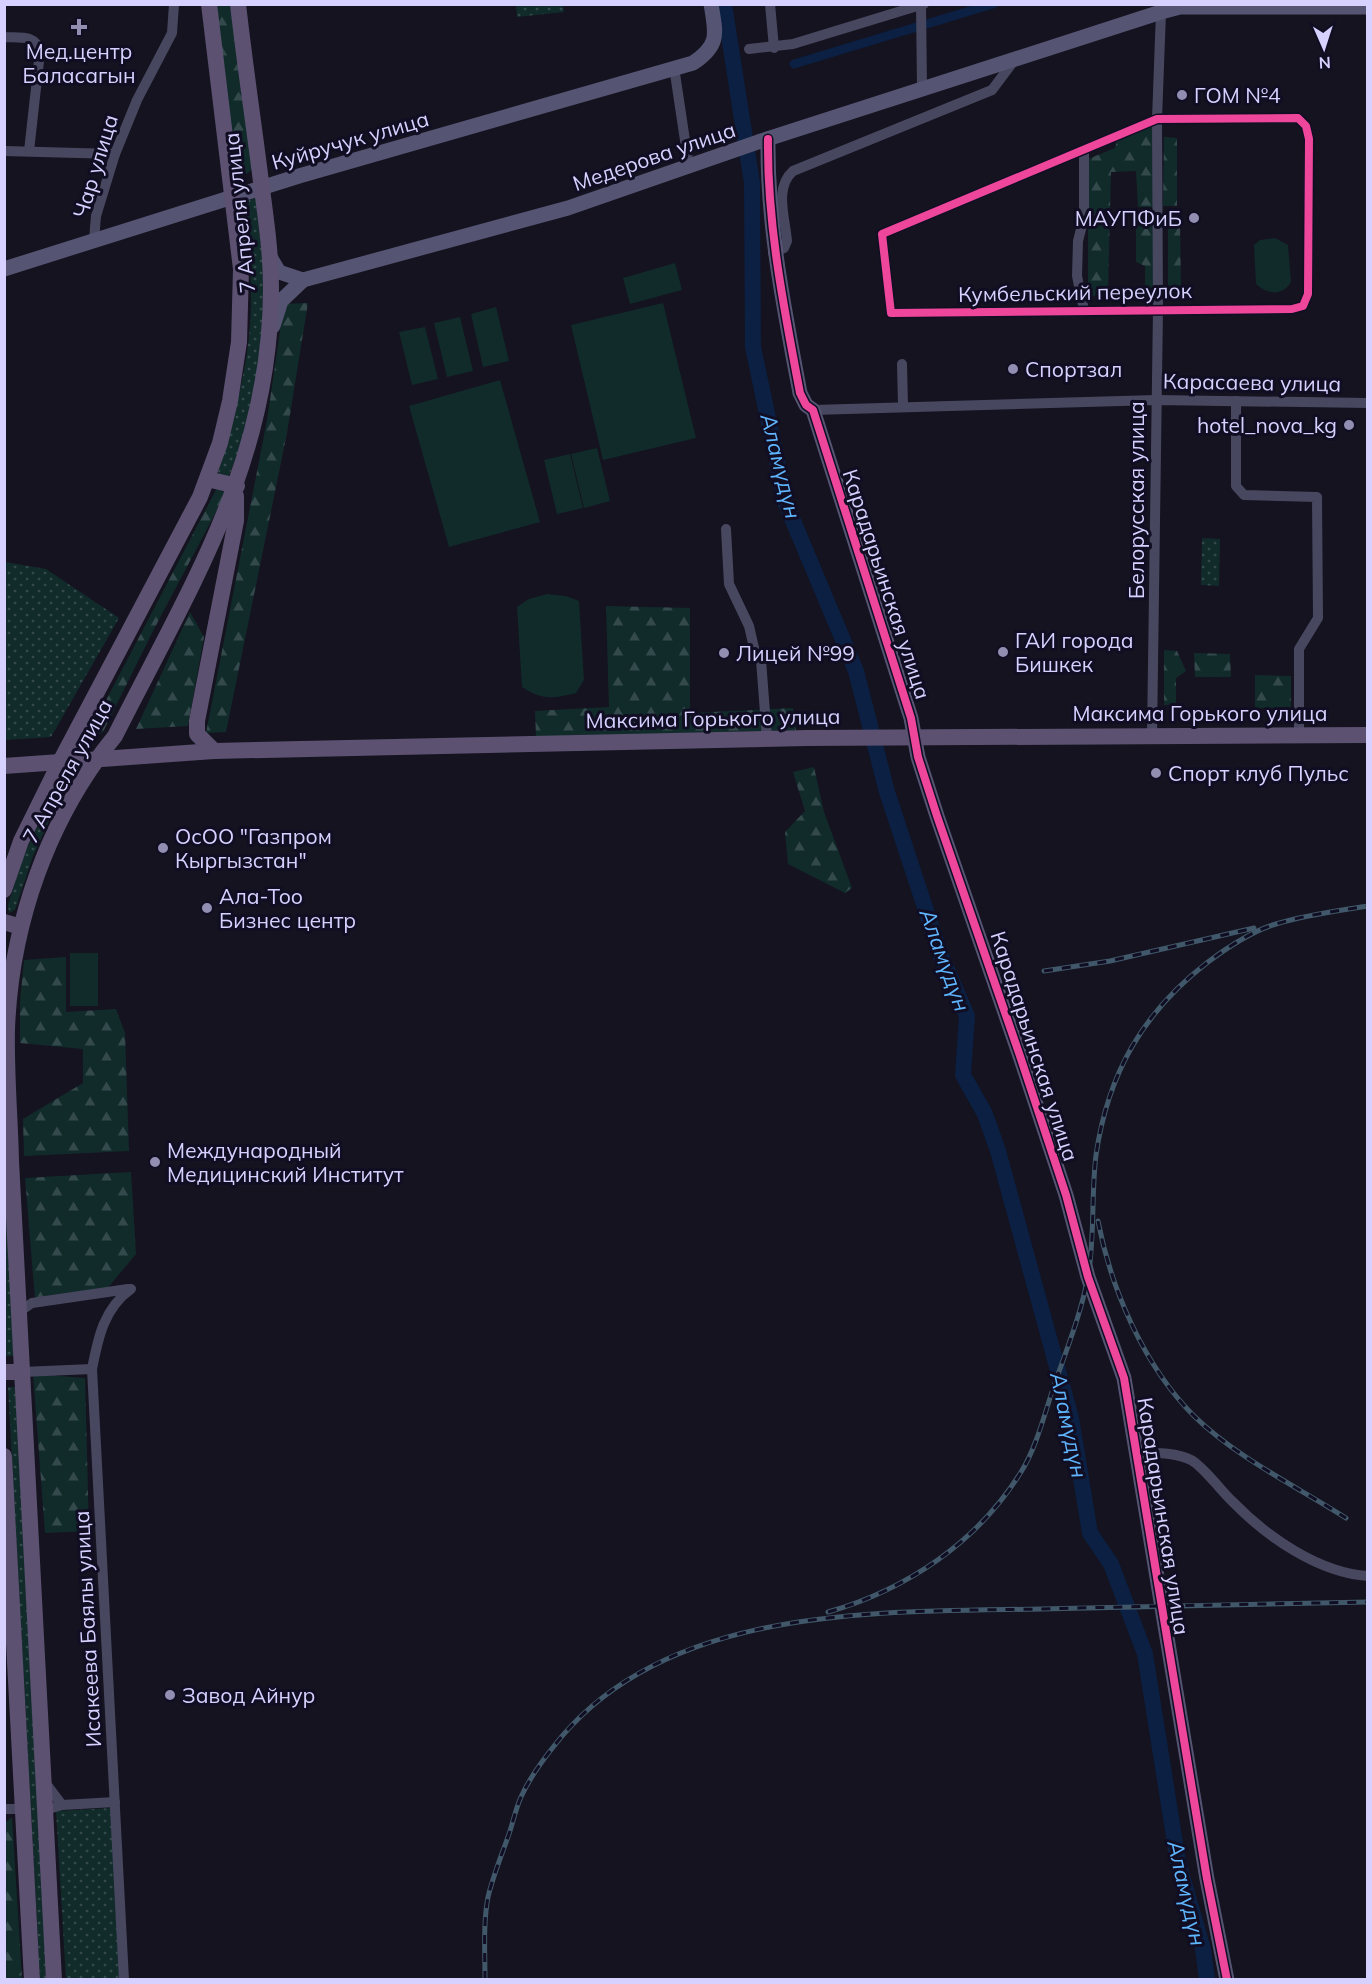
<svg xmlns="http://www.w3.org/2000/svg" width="1372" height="1984" font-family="Mulish,sans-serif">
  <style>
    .grass { fill: url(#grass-dots) }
    .forest { fill: url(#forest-firs) }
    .pitch { fill: #112b2b }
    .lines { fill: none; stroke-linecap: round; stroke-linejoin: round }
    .canal { stroke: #0b2043; stroke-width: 9 }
    .river { stroke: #0b2043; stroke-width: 16 }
    .street { stroke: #484760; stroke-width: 10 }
    .secondary { stroke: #555473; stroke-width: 15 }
    .primary { stroke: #5c5171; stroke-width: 16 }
    .rail-casing { stroke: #41586a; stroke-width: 5 }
    .rail { stroke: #110e24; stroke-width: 3; stroke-dasharray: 9; stroke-linecap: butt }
    .cycleway-casing { stroke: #110e24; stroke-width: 11 }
    .cycleway { stroke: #ed469a; stroke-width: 8 }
    .poi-dot { fill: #928eb1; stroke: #110e24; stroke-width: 2 }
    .labels { text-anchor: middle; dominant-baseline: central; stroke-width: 6; stroke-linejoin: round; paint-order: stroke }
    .poi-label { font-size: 21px; fill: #d6d1ff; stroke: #110e24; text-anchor: start }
    .street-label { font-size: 21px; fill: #d6d1ff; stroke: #110e24 }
    .water-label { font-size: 22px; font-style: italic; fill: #5fb6ff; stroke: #110e24 }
  </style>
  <defs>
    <pattern id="grass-dots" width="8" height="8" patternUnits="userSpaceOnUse" patternTransform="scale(1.5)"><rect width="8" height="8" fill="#112b2b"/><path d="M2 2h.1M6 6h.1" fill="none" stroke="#33494b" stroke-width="1.8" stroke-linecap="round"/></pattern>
    <pattern id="forest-firs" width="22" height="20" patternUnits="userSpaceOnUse" patternTransform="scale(1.5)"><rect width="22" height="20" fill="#112b2b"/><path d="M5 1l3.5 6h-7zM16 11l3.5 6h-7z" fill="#33494b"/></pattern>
  </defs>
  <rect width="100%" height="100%" fill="#14131f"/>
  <g class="grass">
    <path d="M516,5H563L564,12L517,17Z"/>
    <path d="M254,198L257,199C273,283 262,397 229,476H220L218,472C234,417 251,359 251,302C251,278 250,253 247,229C246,220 241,211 243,202Z"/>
    <path d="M1202,538L1220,539L1219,586L1201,585Z"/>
    <path d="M5,562L46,569L119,618L51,737L5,740Z"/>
    <path d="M53,801L56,806L33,856L15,910L9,913L8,905L23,857L49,802Z"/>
    <path d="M4,1178L14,1356H6Z"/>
    <path d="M8,1387H16L48,1979H40Z"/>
    <path d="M112,1808L124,1979H66L56,1811Z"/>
  </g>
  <g class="forest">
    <path d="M216,5H233L252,169L248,173L242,174L235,165Z"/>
    <path d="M1154,124V207H1138L1136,171L1111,172L1108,293L1088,297V159L1115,148L1117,141Z"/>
    <path d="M1164,137L1177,138V206H1163Z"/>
    <path d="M1154,221V287L1145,291V266L1136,262V223Z"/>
    <path d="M1168,225H1180L1181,286H1168Z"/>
    <path d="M308,303L287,433L226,732L206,733L267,420L284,304Z"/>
    <path d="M217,488L226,493L153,631L103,732L97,734L90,731Z"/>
    <path d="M606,606L690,608V713L793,708L796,730L536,737L535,711L609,707Z"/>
    <path d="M190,612L204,637L188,726L136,729Z"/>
    <path d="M1164,650L1177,651L1186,671L1176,678V705H1164Z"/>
    <path d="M1194,653L1230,654L1231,677H1195Z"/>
    <path d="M1255,675L1291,676V708H1255Z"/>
    <path d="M814,767L824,812L852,888L845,893L788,864L785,832L805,811L793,772Z"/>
    <path d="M66,957V1012L116,1009L125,1033L129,1151L24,1156L23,1119L83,1083V1049L20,1043V1002L24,960Z"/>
    <path d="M131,1172L136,1254L106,1290L35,1299L25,1178Z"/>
    <path d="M33,1374L85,1378L89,1531L45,1533Z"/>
    <path d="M12,1817L22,1979H5V1823Z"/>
  </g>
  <g class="pitch">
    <path d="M1275,238L1288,245L1291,282C1282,297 1267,294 1256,284L1254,245L1260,240Z"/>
    <path d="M675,263L682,290L630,304L623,278Z"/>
    <path d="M663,303L696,438L603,460L571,325Z"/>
    <path d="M496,307L509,361L483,367L471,314Z"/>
    <path d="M460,317L473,371L447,377L434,323Z"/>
    <path d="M425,327L438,379L412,385L399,332Z"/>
    <path d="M500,380L540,522L449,547L409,406Z"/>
    <path d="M597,448L610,501L584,508L571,454Z"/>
    <path d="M570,454L583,508L557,514L544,460Z"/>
    <path d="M547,594L566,596L579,601L584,680L576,693C554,699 541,700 522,687L517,607L529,599Z"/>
    <rect x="70" y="953" width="28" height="53"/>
  </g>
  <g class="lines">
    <path class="canal" d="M794,64L993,4"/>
    <path class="river" d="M724,4L752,183L753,347L786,504L856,671L887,792L941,956L967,1016L963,1075L985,1114L998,1151L1071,1418L1090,1533L1111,1564L1145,1654L1178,1862L1203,1949L1207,1980"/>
    <g class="street">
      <path d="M770,4L774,48"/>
      <path d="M921,4L922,89"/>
      <path d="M4,37C20,38 36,34 40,52L29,151"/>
      <path d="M749,49L793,44L924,4"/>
      <path d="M674,67L689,167"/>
      <path d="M1298,118L1306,126L1309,139L1308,294L1303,306L1292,309L891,313L882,234L1157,119Z"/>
      <path d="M1084,150V217L1078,241L1077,276L1084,310"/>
      <path d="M4,151L115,154"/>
      <path d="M94,240L96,216L115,154L137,100L172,33L174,4"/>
      <path d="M773,253L784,248L787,241C785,217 774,188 793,171L992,90L1016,58"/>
      <path d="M902,364L903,405"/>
      <path d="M1236,401V486L1244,495L1317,497L1318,618L1299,649V735"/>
      <path d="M813,410L1156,400L1368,403"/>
      <path d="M726,529L729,584L749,626L755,652L761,660L767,739"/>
      <path d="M1152,736L1158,308L1157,119L1161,12"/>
      <path d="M19,1312L32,1303L128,1289"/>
      <path d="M22,1372L92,1369"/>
      <path d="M1136,1452C1153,1453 1175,1452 1191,1460C1203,1466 1222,1492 1233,1502C1267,1537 1319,1573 1368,1576"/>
      <path d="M44,1781L62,1805"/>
      <path d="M4,1809H23"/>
      <path d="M45,1810L62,1805L115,1802"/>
      <path d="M124,1980L92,1369C98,1338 104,1308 131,1289"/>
    </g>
    <g class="secondary">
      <path d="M768,139C767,225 784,308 800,393L806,405L813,410L911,718L918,757L937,816L1020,1056L1066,1195L1088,1277L1124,1378L1207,1879L1227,1980"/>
      <path d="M270,257L279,272L303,280"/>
      <path d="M4,269L299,176L693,63C720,45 716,34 711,4"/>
      <path d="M273,326L281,301L303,280L568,208L758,142L1161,12L1180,7H1368"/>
    </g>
    <g class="primary">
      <path d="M207,479L237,486"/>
      <path d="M214,751L197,734V721L236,521V496"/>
      <path d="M4,766L214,751L807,738L1368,735"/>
      <path d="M4,890L21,841L61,760L200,497L220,443L230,401L239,342L241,269L209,4"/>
      <path d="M4,922L21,927"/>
      <path d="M4,1372H22"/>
      <path d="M4,1456L32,1980"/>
      <path d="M54,1980L11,1161C10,1117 6,1073 7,1029C11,924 48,818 115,736C190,587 271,461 271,288C271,247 264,207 259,166C252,112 244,58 238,4"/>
    </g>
    <g class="rail-casing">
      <g id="rail">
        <path d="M1044,971L1110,961L1254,928"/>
        <path d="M1098,1221C1111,1289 1144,1366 1194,1416C1237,1458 1296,1486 1346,1518"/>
        <path d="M828,1612C906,1590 978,1542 1021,1472C1037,1447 1046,1408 1056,1380C1068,1346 1081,1313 1088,1277C1095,1237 1091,1196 1096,1155C1108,1073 1143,1012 1208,962C1228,947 1252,931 1276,924C1305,915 1337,911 1368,906"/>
        <path d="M485,1980C485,1952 483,1924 488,1897C493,1876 502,1854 509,1834C513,1822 516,1808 521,1797C529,1779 542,1761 554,1746C664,1604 879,1612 1041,1609C1150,1606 1259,1604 1368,1602"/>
      </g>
    </g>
    <use href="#rail" class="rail"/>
    <g class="cycleway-casing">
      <g id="cycleway">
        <path d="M1298,118L1306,126L1309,139L1308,294L1303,306L1292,309L891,313L882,234L1157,119Z"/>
        <path d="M768,139C767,225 784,308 800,393L806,405L813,410L911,718L918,757L937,816L1020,1056L1066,1195L1088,1277L1124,1378L1207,1879L1227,1980"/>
      </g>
    </g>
    <use href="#cycleway" class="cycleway"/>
  </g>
  <g class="poi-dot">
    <path d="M76 18h6v6h6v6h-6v6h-6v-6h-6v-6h6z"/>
    <circle cx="1182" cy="95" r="6"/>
    <circle cx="1194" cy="218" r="6"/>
    <circle cx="1013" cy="369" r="6"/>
    <circle cx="1349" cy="425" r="6"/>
    <circle cx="1003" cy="652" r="6"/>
    <circle cx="724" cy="653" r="6"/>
    <circle cx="1156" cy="773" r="6"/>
    <circle cx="163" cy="848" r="6"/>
    <circle cx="207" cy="908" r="6"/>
    <circle cx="155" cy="1162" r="6"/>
    <circle cx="170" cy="1695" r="6"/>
  </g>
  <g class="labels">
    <g class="poi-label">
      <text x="79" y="51" text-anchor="middle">Мед.центр<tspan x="79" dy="24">Баласагын</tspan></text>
      <text x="1194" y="95">ГОМ №4</text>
      <text x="1182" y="218" text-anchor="end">МАУПФиБ</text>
      <text x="1025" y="369">Спортзал</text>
      <text x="1337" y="425" text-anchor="end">hotel_nova_kg</text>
      <text x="1015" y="640">ГАИ города<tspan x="1015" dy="24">Бишкек</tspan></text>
      <text x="736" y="653">Лицей №99</text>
      <text x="1168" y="773">Спорт клуб Пульс</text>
      <text x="175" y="836">ОсОО "Газпром<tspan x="175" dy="24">Кыргызстан"</tspan></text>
      <text x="219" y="896">Ала-Тоо<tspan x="219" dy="24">Бизнес центр</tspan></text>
      <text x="167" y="1150">Международный<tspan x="167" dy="24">Медицинский Институт</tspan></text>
      <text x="182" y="1695">Завод Айнур</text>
    </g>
    <g class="street-label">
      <text transform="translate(350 140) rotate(-16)">Куйручук улица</text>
      <text transform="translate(654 156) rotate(-19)">Медерова улица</text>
      <text transform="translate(95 166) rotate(-73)">Чар улица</text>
      <text transform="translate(239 213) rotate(-96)">7 Апреля улица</text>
      <text transform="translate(1075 292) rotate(-1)">Кумбельский переулок</text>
      <text transform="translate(1252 382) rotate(1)">Карасаева улица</text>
      <text transform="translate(1136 500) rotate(-90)">Белорусская улица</text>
      <text transform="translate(887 584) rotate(72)">Карадарьинская улица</text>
      <text x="1200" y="713">Максима Горького улица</text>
      <text transform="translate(713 718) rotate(-1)">Максима Горького улица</text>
      <text transform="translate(67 771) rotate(-61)">7 Апреля улица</text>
      <text transform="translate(1035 1046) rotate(72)">Карадарьинская улица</text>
      <text transform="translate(1164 1516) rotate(81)">Карадарьинская улица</text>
      <text transform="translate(87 1629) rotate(-93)">Исакеева Баялы улица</text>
    </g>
    <g class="water-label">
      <text transform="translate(781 466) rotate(76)">Аламүдүн</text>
      <text transform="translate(945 960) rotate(70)">Аламүдүн</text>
      <text transform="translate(1069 1425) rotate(78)">Аламүдүн</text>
      <text transform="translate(1187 1893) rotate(77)">Аламүдүн</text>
    </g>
  </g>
  <rect width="1372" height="1984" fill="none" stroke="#d6d1ff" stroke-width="12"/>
  <g transform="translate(1324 48) rotate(177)" stroke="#110e24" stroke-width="4.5" paint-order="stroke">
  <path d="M0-4.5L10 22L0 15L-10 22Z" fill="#d6d1ff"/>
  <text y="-9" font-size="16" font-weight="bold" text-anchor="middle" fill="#d6d1ff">N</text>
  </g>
</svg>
